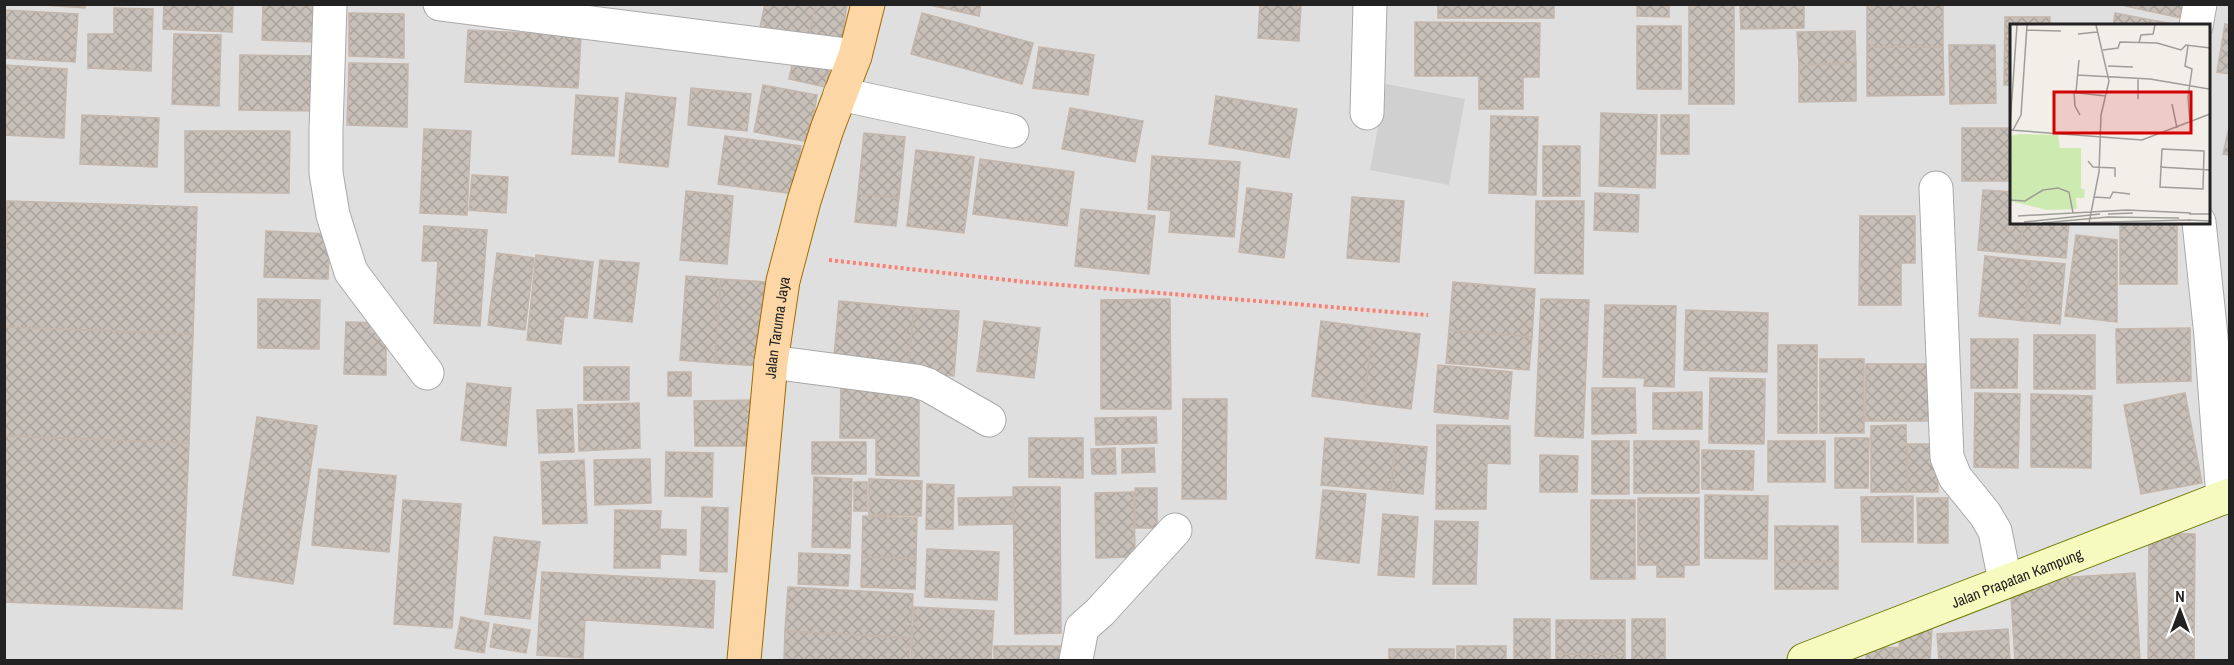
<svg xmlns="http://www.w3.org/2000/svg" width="2234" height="665" font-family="'Archivo Narrow',sans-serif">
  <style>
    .residential { fill: #e0dfdf; fill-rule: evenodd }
    .religious { fill: #d0d0d0 }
    .building { fill: url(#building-cross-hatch); stroke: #c4b6ab; stroke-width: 1.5 }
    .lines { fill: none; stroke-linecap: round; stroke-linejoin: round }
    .street-casing { stroke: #a9a9a9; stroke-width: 35 }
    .secondary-casing { stroke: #707d05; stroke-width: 35 }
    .primary-casing { stroke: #a06b00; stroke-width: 35 }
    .path { stroke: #fa8072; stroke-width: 4; stroke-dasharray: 3 3; stroke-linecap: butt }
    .street { stroke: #fff; stroke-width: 33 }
    .secondary { stroke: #f7fabf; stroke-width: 33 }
    .primary { stroke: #fcd6a4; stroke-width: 33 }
    .labels { text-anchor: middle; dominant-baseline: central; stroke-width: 5; stroke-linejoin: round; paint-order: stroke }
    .street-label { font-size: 15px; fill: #222; stroke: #fff }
    .inset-road { fill: none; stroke: #9f9d99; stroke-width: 1.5 }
    .view { fill: #d40000; fill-opacity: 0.15; stroke: #d40000; stroke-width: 3 }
    .inset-edge { fill: none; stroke: #222; stroke-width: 3 }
  </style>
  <defs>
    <pattern id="building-cross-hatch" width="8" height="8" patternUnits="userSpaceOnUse" patternTransform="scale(1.5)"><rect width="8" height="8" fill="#c7bfb8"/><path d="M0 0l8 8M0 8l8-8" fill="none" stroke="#aba49e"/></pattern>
  </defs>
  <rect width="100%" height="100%" fill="#f2efe9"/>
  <path class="residential" d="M5,5H2229V660H5ZM2012,26H2208V222H2012Z"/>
  <path class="religious" d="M1386,84L1465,99L1449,185L1370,170Z"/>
  <g class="building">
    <path d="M31,4H85V8Z"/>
    <path d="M164,4H233L232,32L163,29Z"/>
    <path d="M263,4H316L315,42L262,40Z"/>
    <path d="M765,4H816L807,43L759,32Z"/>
    <path d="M816,4H847L842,39L807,43Z"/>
    <path d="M925,4H981L979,16Z"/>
    <path d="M1260,4H1301L1299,41L1258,38Z"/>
    <rect x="1438" y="4" width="116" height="14"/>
    <path d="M1637,4H1669V17L1637,16Z"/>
    <rect x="1689" y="4" width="45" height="100"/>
    <path d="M1740,4H1804V28L1741,29Z"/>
    <rect x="1867" y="4" width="76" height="43"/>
    <path d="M2126,4H2189L2186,19L2125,6Z"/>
    <path d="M114,8L153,9L151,71L88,68V34H114Z"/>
    <path d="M4,10L78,14L75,62L4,58Z"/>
    <path d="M349,13L404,14V58L349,56Z"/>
    <path d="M922,13L1033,43L1022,84L911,54Z"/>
    <path d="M2115,13L2183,26H2113Z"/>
    <path d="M2005,17H2050V26H2012V85H2004Z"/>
    <path d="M1415,22L1540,23L1539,77H1523V109H1479V76H1415Z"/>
    <path d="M2225,24L2230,25V74L2217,72Z"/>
    <rect x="1637" y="26" width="44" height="63"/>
    <path d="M468,30L581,36L578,88L465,82Z"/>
    <path d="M1855,31L1856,63L1799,65L1797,32Z"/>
    <path d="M174,34L221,35L219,106L172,104Z"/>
    <path d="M1949,45H1995L1996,103L1950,104Z"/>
    <path d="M1039,47L1094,55L1088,95L1033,88Z"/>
    <path d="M1867,47H1943L1944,95L1867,96Z"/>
    <path d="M240,55L321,56L320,111L239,110Z"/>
    <path d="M794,55L831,63L826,87L789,79Z"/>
    <path d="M349,63L408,64L407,127L347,125Z"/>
    <path d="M1856,63V101L1799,102V65Z"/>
    <path d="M4,65L67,69L64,138L4,135Z"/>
    <path d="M763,85L817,95L809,142L754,132Z"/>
    <path d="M691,88L751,94L747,131L688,125Z"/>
    <path d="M626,93L676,98L668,167L619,162Z"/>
    <path d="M576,95L618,98L614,156L572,154Z"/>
    <path d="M1216,96L1297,109L1289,158L1209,144Z"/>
    <path d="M1070,108L1143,121L1135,162L1062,149Z"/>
    <path d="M1601,113L1657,115L1655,188L1599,186Z"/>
    <path d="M82,115L159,118L157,167L80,164Z"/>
    <rect x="1661" y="115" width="28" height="39"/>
    <path d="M1491,116L1538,117L1536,195L1489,193Z"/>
    <path d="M2230,123V155L2223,154Z"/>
    <rect x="1962" y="128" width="50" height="53"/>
    <path d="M424,129L471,131L467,215L420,213Z"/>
    <path d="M185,131H290L289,193L185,192Z"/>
    <path d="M864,133L905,137L899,198L858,194Z"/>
    <path d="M725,136L801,146L794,194L718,184Z"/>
    <rect x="1543" y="146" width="37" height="50"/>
    <path d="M916,150L974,157L964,233L907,226Z"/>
    <path d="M1152,156L1240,162L1234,237L1169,232L1171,211L1148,209Z"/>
    <path d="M980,159L1074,172L1067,226L973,214Z"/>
    <path d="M472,175L508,177L506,213L469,210Z"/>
    <path d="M1247,188L1292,194L1284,258L1239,252Z"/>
    <path d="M1983,190L2012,192V222H2023L2020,254L1978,250Z"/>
    <path d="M686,191L733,196L727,264L680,260Z"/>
    <path d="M1595,193L1639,195L1638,232L1594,230Z"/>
    <path d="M858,194L899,198L896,226L855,222Z"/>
    <path d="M1352,197L1404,201L1399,262L1347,258Z"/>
    <path d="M7,201L197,207L193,334L4,327Z"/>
    <path d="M1536,201H1584L1583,274L1535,273Z"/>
    <path d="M1081,209L1155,216L1149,274L1075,266Z"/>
    <path d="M1860,216H1915V263H1901V305H1859Z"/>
    <path d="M2023,222H2069L2066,258L2020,254Z"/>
    <rect x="2120" y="222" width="57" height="62"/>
    <path d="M424,226L487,230L480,326L434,323L438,261H422Z"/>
    <path d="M266,231L330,234L328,279L264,277Z"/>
    <path d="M2076,235L2117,240V322L2065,316Z"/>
    <path d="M497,253L534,258L525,330L488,325Z"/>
    <path d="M536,255L593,262L587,318L564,316L561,344L527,340Z"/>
    <path d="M1985,256L2031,261L2025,321L1979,316Z"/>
    <path d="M600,260L639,263L632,322L594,318Z"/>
    <path d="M2031,261L2065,264L2060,324L2025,321Z"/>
    <path d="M686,276L721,279L715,363L680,360Z"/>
    <path d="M721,279L767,282L760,366L715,363Z"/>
    <path d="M1453,282L1535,289L1532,337L1449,330Z"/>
    <path d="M258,299L320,300L319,349L258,348Z"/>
    <path d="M1170,299L1171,409H1101V300Z"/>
    <path d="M1541,299L1589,300L1583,438L1535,436Z"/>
    <path d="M839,301L914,308L908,373L833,367Z"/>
    <path d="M1605,305L1676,306L1674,387L1644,386L1645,378L1603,377Z"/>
    <path d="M914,308L959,311L954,376L908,373Z"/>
    <path d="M1686,310L1768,313L1767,372L1684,370Z"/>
    <path d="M984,321L1040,328L1034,378L977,371Z"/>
    <path d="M1321,321L1373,328L1364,403L1312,396Z"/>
    <path d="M346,322L386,323V375L344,374Z"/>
    <path d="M4,327L193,334L189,443L4,436Z"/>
    <path d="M1373,328L1420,334L1411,409L1364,403Z"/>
    <path d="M2190,328L2191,381L2117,383L2116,329Z"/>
    <path d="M1449,330L1532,337L1529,370L1446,363Z"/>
    <rect x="2034" y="335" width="61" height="54"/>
    <path d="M1971,339H2018L2017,388H1971Z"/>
    <rect x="1778" y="345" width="39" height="88"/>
    <rect x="1820" y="359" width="44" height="74"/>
    <path d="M1866,364H1932V421H1865Z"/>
    <path d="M1438,365L1512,372L1508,419L1434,412Z"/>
    <rect x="584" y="367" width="45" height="33"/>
    <rect x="668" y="372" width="23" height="24"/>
    <path d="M1710,378L1765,379L1764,444L1709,443Z"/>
    <path d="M467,383L511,388L506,446L461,440Z"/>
    <path d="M841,384L919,386V476L876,475V438H840Z"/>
    <path d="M1592,388H1635L1636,433L1592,434Z"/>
    <path d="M1702,392V429H1653V393Z"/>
    <path d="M1975,393L2020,394L2018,468L1974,467Z"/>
    <path d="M2185,393L2202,483L2141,494L2124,405Z"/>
    <path d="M2031,394L2092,396L2091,468L2031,467Z"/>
    <path d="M1183,399H1227L1226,499H1182Z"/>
    <path d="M756,400V446H695L694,401Z"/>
    <path d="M639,403L640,448L579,451L578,405Z"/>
    <path d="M572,409L574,452L539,453L537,410Z"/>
    <path d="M257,417L317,426L293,584L233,575Z"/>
    <path d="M1156,417L1157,443L1096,445L1095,418Z"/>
    <path d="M1437,425L1510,426V464L1487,463L1486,509H1436Z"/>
    <path d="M1906,425L1907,492H1871V426Z"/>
    <path d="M4,436L189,443L182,609L4,602Z"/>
    <path d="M1029,438H1083V478L1029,477Z"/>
    <path d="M1325,438L1395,444L1391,491L1321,485Z"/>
    <path d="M1835,438H1869L1868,488H1835Z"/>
    <rect x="1592" y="441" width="37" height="53"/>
    <rect x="1634" y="441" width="65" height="52"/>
    <rect x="1768" y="441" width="57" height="41"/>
    <rect x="812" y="442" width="54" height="32"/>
    <path d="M1395,444L1427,447L1423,494L1391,491Z"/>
    <path d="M1907,444H1937L1938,492H1907Z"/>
    <path d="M1115,448L1116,474H1092L1091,449Z"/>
    <path d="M1154,448L1155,472L1122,473V449Z"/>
    <path d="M1702,450L1754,451L1753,490L1702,489Z"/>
    <path d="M666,452L713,453L712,497L665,496Z"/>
    <path d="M1540,455L1578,456L1577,492H1540Z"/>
    <path d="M650,459L651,503L595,505L594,460Z"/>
    <path d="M584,460L587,523L543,524L541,462Z"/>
    <path d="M319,469L396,476L389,552L312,545Z"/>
    <path d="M814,477L852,479L850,548L812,547Z"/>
    <path d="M869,479L922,481L921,516L869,515Z"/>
    <rect x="854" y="482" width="13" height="29"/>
    <path d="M927,484L954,485L953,529H926Z"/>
    <path d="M1013,487H1060L1061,633L1015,634Z"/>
    <rect x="1135" y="488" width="22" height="40"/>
    <path d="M1323,490L1366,494L1359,563L1316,558Z"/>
    <path d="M1134,492L1135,557L1096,558L1095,493Z"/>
    <path d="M1705,495L1768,496L1767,559L1705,558Z"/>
    <path d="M1913,496V542H1862L1861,497Z"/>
    <path d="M1013,497V524L959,525L958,498Z"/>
    <path d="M1638,498H1699V565H1684V577H1657V565H1638Z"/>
    <path d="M1917,498H1948V543H1918Z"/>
    <path d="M403,500L461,504L452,628L394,624Z"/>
    <rect x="1591" y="500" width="44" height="79"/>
    <path d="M702,507L728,508L727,572L700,571Z"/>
    <path d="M615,510L661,511L660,529L686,530V555L660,554V568H614Z"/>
    <path d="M1383,514L1418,517L1414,577L1378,575Z"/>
    <path d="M863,516L917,518L916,558L862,557Z"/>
    <path d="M1435,521L1478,522L1476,584H1433Z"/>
    <rect x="1775" y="526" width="63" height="36"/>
    <path d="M2149,533L2195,534L2194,660H2148Z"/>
    <path d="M494,537L540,542L530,619L485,614Z"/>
    <path d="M927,549L999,552L997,600L925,597Z"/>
    <path d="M799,553L850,555L848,586L798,584Z"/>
    <path d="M862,557L916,558L915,589L861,587Z"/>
    <rect x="1775" y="562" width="63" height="27"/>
    <path d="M542,572L715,581L713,628L585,620L583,658L537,655Z"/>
    <path d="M2135,573L2140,660H2015L2010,581Z"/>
    <path d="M788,587L913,594L911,638L785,631Z"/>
    <path d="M914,607L994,611L991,660H911Z"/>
    <path d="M461,617L489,623L484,653L455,648Z"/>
    <rect x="1514" y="619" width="36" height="41"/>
    <rect x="1632" y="619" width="33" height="41"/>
    <rect x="1556" y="620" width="69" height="34"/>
    <path d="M494,624L530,630L526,653L490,647Z"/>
    <path d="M1901,627L1932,628L1930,660H1866L1867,646L1899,648Z"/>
    <path d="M2008,629L2010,660H1939L1937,634Z"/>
    <path d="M785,631L911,638L909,660H784Z"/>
    <rect x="994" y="646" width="74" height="14"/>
    <rect x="1457" y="646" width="49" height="14"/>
    <rect x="1389" y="649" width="28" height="11"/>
    <rect x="1417" y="649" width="37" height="11"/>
    <rect x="1556" y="654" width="69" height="6"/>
  </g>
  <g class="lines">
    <g class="street-casing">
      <g id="street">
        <path d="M330,4L326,130V173L333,215L351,272L427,373"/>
        <path d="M440,4L855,56"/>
        <path d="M2196,26L2200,4"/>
        <path d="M840,94L1012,131"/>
        <path d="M1367,113L1370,4"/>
        <path d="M1936,188L1947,457L1955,477L1985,514L1995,531L2005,581"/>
        <path d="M2199,222L2211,336L2223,498"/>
        <path d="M771,362L916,381L928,385L989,420"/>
        <path d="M1076,660L1082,628L1100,612L1175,530"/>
      </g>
    </g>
    <g class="secondary-casing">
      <g id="secondary">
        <path id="s1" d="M1804,660L2230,495"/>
      </g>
    </g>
    <g class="primary-casing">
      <g id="primary">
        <path id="s2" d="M744,660L771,362L783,281L804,201L827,129L855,56L868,4"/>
      </g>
    </g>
    <path class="path" d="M829,260L1026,282L1428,315"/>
    <use href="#street" class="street"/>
    <use href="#secondary" class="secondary"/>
    <use href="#primary" class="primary"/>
  </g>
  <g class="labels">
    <g class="street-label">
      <text stroke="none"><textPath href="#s2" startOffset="334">Jalan Taruma Jaya</textPath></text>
      <text stroke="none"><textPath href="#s1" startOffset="228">Jalan Prapatan Kampung</textPath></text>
    </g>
  </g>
  <g transform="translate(2010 24)">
    <rect width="200" height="200" fill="#f2efe9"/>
    <path d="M10,110L48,111L50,124H71V164L75,166L74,174H66L67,185L37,186L0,177V112Z" fill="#cdebb0"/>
    <path class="inset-road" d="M17,6L51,7M68,10L87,8M129,19L131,11L143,10L145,1M178,22L175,42L182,45L178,73L180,99M93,26L108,24L110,18L147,19L171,26L176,21L200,24M98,42L123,43M67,51L140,55L199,65M59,68L96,72M64,68L65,82L70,91M66,68L69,36M128,75V54M162,80L167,104M0,102L7,1M0,106L132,116L200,90M3,106L11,91L17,1M152,125L194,127L193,165L150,163ZM78,137L83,143L105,144V153M150,143L200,146M84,173L100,174L103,168L120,170M0,176L15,177L33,166L48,164L59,168L63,189M98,190L123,189M179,190H200M8,192L117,186L181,189M179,196L200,197M14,198L90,190M32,199L98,193L169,194M60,199L180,196M79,199L89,148L91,91L99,57L86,1"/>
    <path class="view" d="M44,68H181V109H44Z"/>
    <rect width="200" height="200" class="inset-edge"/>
  </g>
  <rect width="2234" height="665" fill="none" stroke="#222222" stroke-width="12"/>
  <g transform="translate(2180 611)" stroke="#ffffff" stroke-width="4.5" paint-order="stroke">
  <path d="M0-4.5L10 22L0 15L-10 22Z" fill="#222222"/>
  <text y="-9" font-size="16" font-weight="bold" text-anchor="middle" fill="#222222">N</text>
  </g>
</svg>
